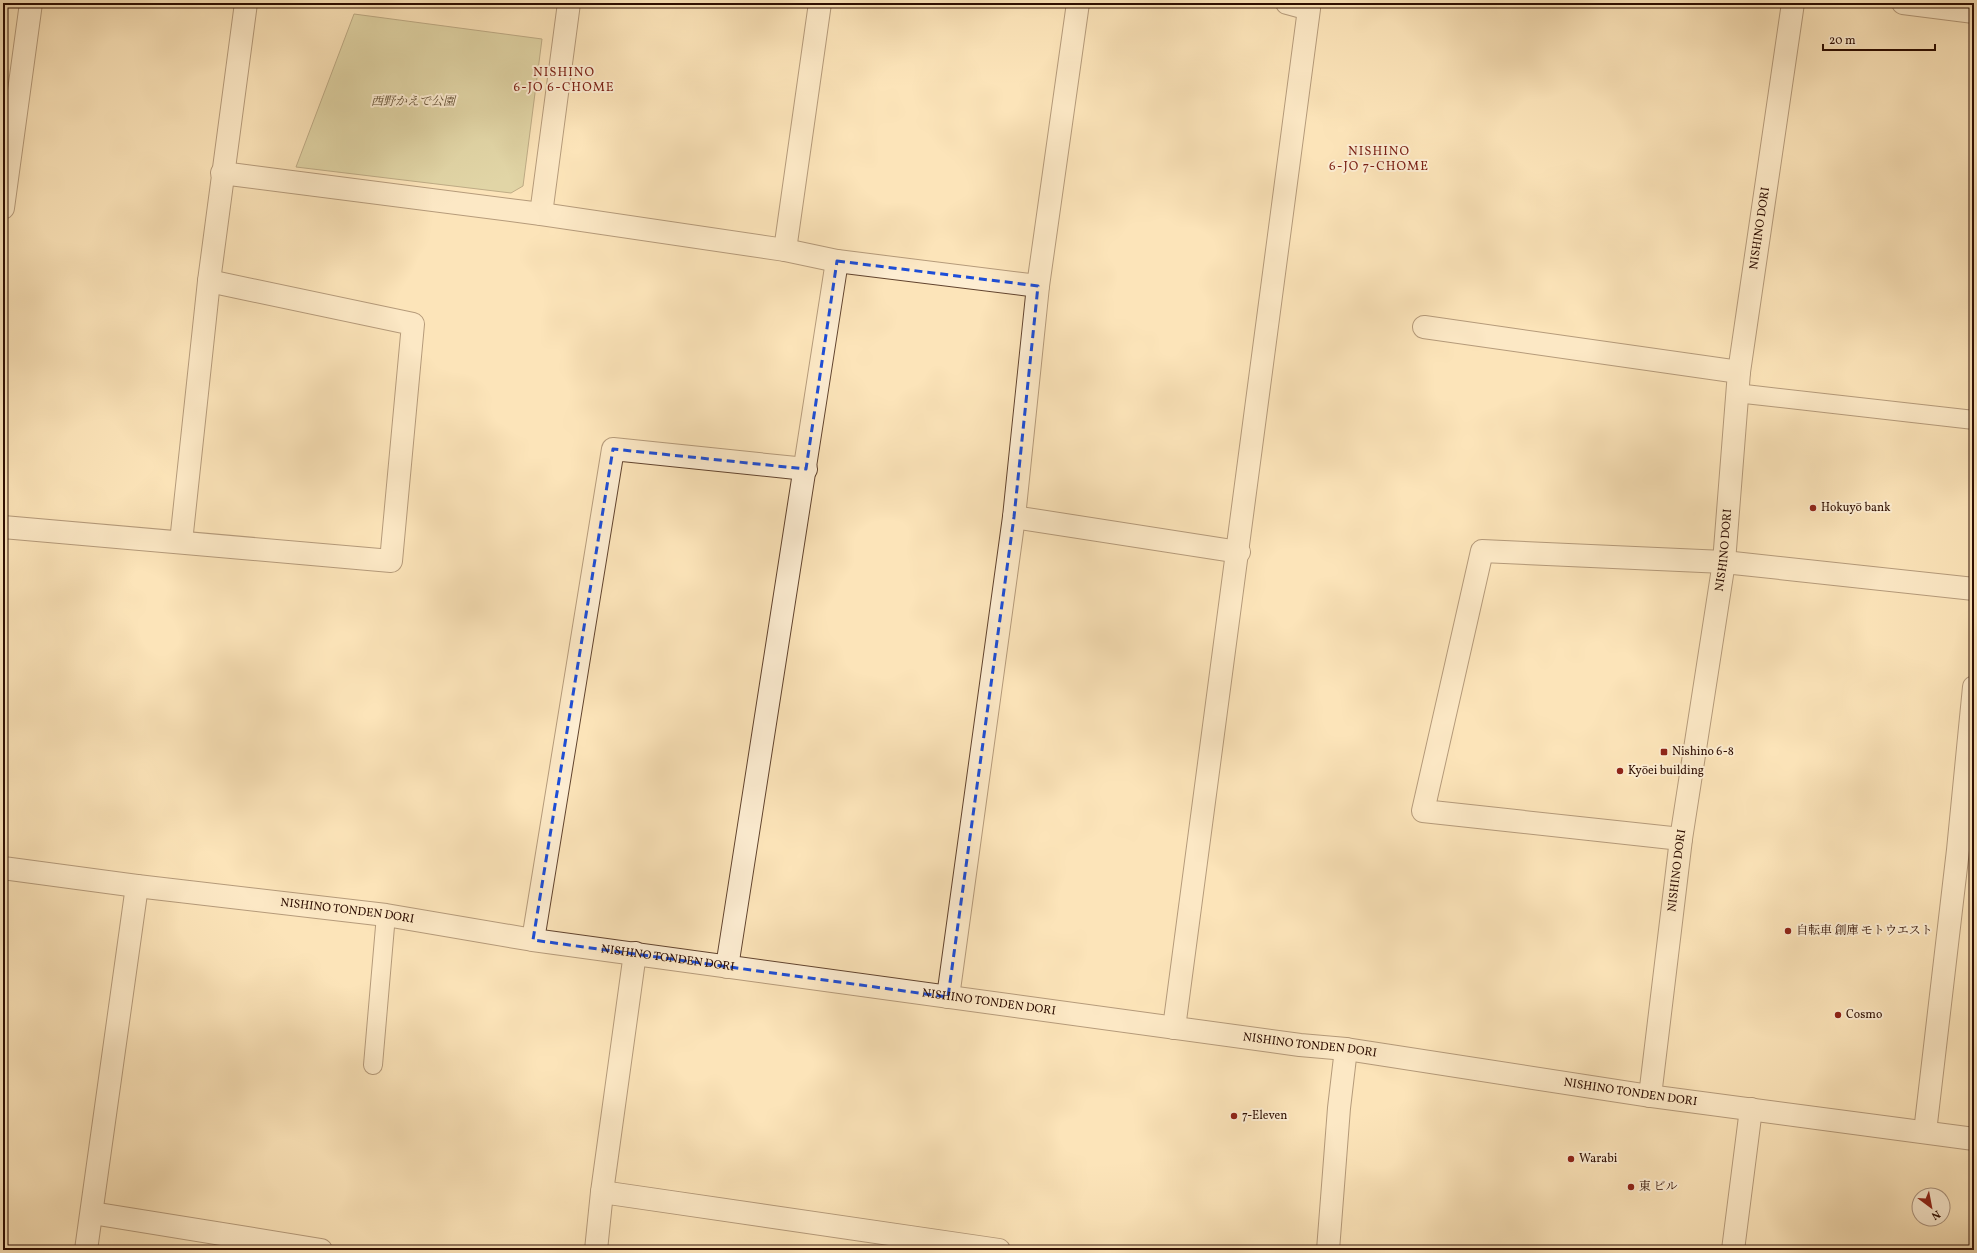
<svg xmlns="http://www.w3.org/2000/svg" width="1977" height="1253" font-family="Vollkorn,'Noto Serif JP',serif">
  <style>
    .green { fill: #c0c48e; stroke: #766847 }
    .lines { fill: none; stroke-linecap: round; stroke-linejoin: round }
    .service-casing { stroke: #61432e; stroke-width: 20 }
    .minor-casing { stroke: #61432e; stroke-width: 24 }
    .tertiary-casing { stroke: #61432e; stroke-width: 24 }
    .service { stroke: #fdedd2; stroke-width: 18 }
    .minor { stroke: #fdedd2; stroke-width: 22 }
    .tertiary { stroke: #fdedd2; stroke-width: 22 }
    .marked { fill: none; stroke: #1d4ed8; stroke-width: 3; stroke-dasharray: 8 5; stroke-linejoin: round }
    .poi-dot { fill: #8f2418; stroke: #fdedd2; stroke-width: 1.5 }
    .labels { text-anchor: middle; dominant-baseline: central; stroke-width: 4; stroke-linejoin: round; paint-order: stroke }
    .park-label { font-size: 12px; font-style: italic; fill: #604d32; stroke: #fdedd2 }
    .street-label { font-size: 12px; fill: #2d0d00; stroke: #fdedd2 }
    .poi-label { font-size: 12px; fill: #2d0d00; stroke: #fdedd2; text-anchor: start }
    .neighbourhood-label { font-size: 13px; letter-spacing: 1px; fill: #7a1f14; stroke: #fdedd2 }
  </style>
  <rect width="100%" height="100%" fill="#fce4b9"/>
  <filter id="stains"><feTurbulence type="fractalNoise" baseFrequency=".005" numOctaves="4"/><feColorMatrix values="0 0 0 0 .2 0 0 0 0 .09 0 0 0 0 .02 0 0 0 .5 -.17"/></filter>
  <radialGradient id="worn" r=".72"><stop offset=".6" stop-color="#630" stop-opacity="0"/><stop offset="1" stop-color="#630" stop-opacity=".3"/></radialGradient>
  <path class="green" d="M354,14L542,39L523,186L511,193L296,167Z"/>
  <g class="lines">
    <g class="service-casing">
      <g id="service">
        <path d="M1736,393L1974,420"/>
        <path d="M373,1065L386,915"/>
      </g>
    </g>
    <g class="minor-casing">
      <g id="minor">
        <path d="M1903,3L1974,12"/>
        <path d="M222,173L541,214L785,250L837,261L1038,286"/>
        <path d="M3,208L31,3"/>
        <path d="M541,214L569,3"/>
        <path d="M785,250L820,3"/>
        <path d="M1424,327L1739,372"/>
        <path d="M1014,517L1239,552"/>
        <path d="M3,527L391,561L413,324L209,281"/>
        <path d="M181,542L209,281L246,3"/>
        <path d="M1681,839L1423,811L1482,551L1724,562L1974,589"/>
        <path d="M533,940L613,449L806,469"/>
        <path d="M727,967L837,261"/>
        <path d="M948,997L1014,517L1038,286L1078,3"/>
        <path d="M1174,1028L1309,9L1287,3"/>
        <path d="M1925,1132L1958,850L1974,687"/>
        <path d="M602,1192L999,1250"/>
        <path d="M92,1213L321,1250"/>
        <path d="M86,1250L137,886"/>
        <path d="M596,1250L602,1192L635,953"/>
        <path d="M1733,1250L1751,1109"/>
      </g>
    </g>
    <g class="tertiary-casing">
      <g id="tertiary">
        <path id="s1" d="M3,868L137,886L386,915L533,940L1300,1045L1346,1049L1650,1096L1974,1139"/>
        <path id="s2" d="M1650,1096L1681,839L1724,562L1739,372L1793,3"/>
        <path d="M1328,1250L1339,1108L1346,1049"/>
      </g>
    </g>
    <use href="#service" class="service"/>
    <use href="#minor" class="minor"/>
    <use href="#tertiary" class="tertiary"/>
  </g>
  <path d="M0 0H1977V1253H0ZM837,261L1038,286L1014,517L948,997L533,940L613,449L806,469Z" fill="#fce4b9" fill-opacity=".55" fill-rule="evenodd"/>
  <path class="marked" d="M837,261L1038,286L1014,517L948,997L533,940L613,449L806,469Z"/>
  <g class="poi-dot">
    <circle cx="1813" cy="508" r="4"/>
    <rect x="1660" y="748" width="8" height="8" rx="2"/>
    <circle cx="1620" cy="771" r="4"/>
    <circle cx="1788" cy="931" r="4"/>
    <circle cx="1838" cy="1015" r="4"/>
    <circle cx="1234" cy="1116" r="4"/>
    <circle cx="1571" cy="1159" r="4"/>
    <circle cx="1631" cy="1187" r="4"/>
  </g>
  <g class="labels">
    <g class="park-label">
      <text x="413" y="102">西野かえで公園</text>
    </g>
    <g class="street-label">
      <text stroke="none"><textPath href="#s2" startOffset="875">NISHINO DORI</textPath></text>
      <text stroke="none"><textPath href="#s2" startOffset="551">NISHINO DORI</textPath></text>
      <text stroke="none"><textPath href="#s2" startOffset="227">NISHINO DORI</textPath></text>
      <text stroke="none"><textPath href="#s1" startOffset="347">NISHINO TONDEN DORI</textPath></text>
      <text stroke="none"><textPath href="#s1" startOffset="671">NISHINO TONDEN DORI</textPath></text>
      <text stroke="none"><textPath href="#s1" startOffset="995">NISHINO TONDEN DORI</textPath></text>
      <text stroke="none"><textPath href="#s1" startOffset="1319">NISHINO TONDEN DORI</textPath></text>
      <text stroke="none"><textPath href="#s1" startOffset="1643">NISHINO TONDEN DORI</textPath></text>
    </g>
    <g class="poi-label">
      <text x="1821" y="508">Hokuyō bank</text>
      <text x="1672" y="752">Nishino 6-8</text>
      <text x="1628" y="771">Kyōei building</text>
      <text x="1796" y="931">自転車 創庫 モトウエスト</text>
      <text x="1846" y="1015">Cosmo</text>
      <text x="1242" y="1116">7-Eleven</text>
      <text x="1579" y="1159">Warabi</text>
      <text x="1639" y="1187">東 ビル</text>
    </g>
    <g class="neighbourhood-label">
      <text x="564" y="73">NISHINO<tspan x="564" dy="15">6-JO 6-CHOME</tspan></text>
      <text x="1379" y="152">NISHINO<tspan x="1379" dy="15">6-JO 7-CHOME</tspan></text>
    </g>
  </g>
  <rect width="1977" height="1253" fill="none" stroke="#fce4b9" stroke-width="16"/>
  <rect x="4" y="4" width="1969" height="1245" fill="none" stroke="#2d0d00" stroke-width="2"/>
  <rect x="8" y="8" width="1961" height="1237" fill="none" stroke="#2d0d00"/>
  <g transform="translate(1931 1207) rotate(148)"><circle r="19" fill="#fdedd2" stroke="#aa937e"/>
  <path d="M0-3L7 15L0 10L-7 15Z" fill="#8f2418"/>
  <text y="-6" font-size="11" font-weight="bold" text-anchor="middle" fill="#2d0d00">N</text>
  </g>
  <path d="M1823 44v6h112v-6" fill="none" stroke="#2d0d00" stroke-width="2"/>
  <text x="1829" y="44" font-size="12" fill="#2d0d00" stroke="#fdedd2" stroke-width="3" paint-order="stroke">20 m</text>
  <rect width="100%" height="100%" filter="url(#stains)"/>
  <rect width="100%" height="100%" fill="url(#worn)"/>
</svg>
